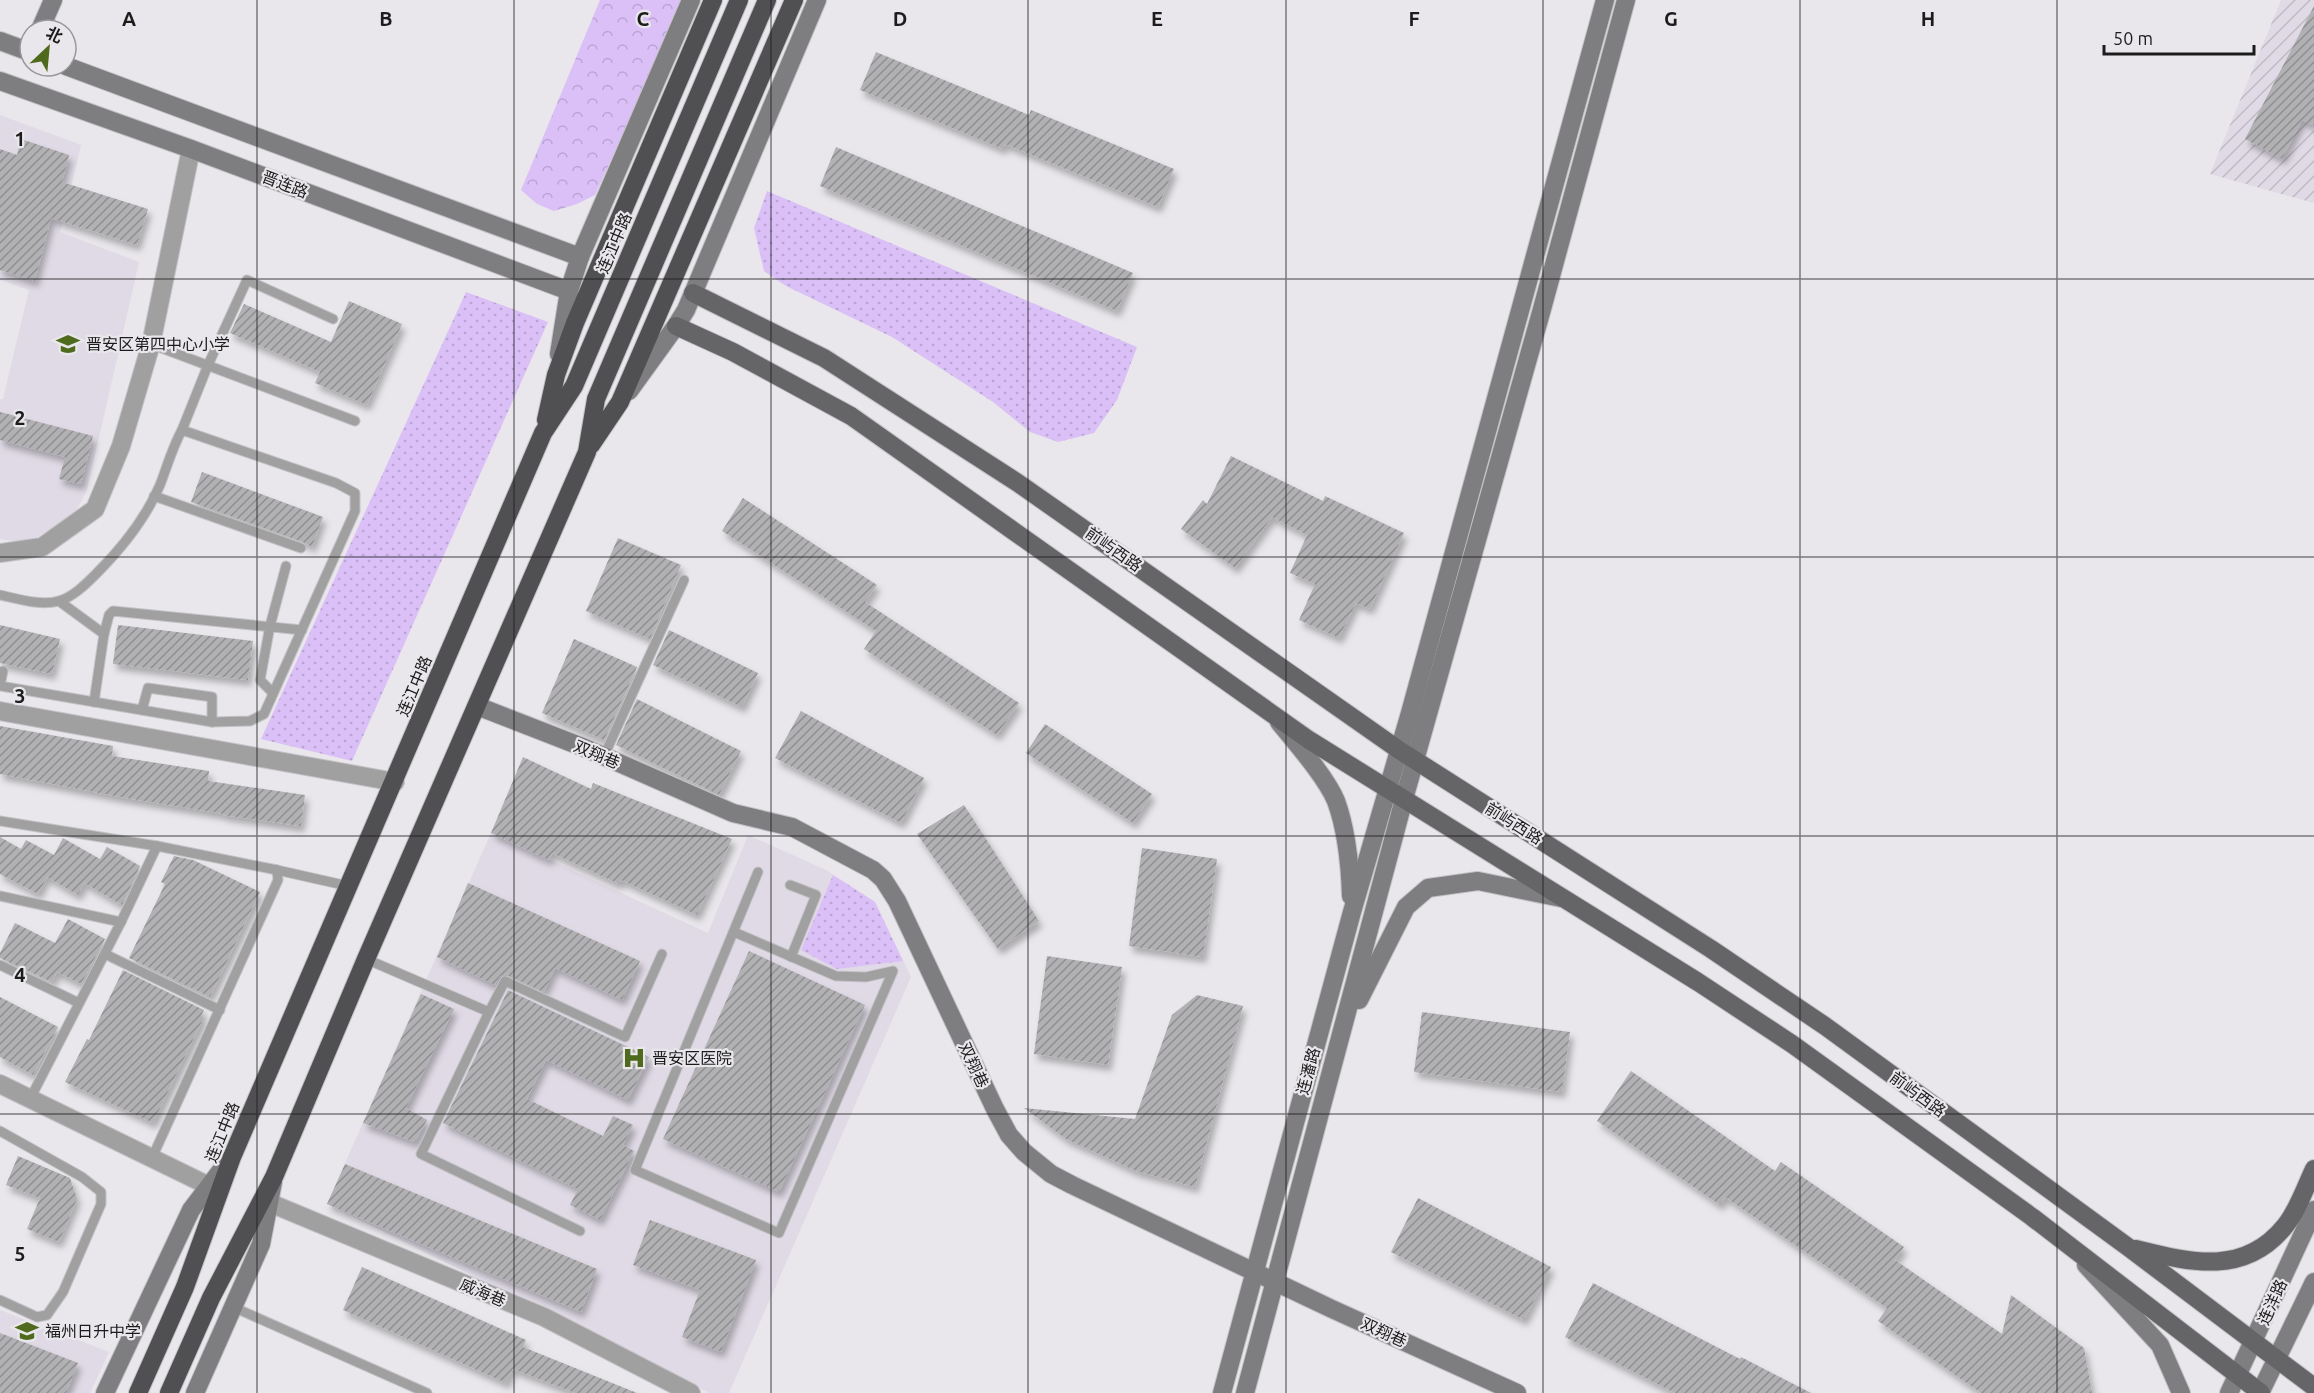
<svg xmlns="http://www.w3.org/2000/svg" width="2314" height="1393" font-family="Ubuntu,'Noto Sans SC',sans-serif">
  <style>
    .built { fill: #dfdae5 }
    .industrial { fill: url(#industrial-furrows) }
    .grass { fill: url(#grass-dots) }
    .forest { fill: url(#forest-crowns) }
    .building { fill: url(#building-hatch); filter: url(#shadow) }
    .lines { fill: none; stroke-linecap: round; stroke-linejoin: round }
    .lane-casing { stroke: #c4c2c6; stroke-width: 11 }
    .street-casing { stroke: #c4c2c6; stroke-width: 20 }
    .secondary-casing { stroke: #c4c2c6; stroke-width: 20 }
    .primary-casing { stroke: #c4c2c6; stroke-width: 20 }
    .highway-casing { stroke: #c4c2c6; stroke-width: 20 }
    .lane { stroke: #a0a0a1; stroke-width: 9 }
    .street { stroke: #a0a0a1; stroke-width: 18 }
    .secondary { stroke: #7e7d7f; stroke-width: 18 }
    .primary { stroke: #656467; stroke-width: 18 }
    .highway { stroke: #504f52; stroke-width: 18 }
    .grid { fill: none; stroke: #1d1c1d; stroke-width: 1.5; stroke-opacity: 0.55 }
    .labels { text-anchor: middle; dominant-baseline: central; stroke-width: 4.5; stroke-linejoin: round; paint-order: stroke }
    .street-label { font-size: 16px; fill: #1d1c1d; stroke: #e9e7eb }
    .poi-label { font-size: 16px; fill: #1d1c1d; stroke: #e9e7eb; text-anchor: start }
    .grid-label { font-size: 20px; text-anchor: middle; font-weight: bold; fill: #1d1c1d; stroke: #e9e7eb; stroke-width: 4.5; stroke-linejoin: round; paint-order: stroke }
  </style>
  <defs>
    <pattern id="industrial-furrows" width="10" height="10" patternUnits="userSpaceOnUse" patternTransform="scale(1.5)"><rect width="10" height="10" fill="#dfdae5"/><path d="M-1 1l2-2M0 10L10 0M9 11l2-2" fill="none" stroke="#bfbac4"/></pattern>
    <pattern id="grass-dots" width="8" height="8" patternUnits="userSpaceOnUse" patternTransform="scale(1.5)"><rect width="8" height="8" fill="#dac0f7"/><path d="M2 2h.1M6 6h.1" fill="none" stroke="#bba4d3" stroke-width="1.8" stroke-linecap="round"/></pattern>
    <pattern id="forest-crowns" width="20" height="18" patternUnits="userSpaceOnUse" patternTransform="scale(1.5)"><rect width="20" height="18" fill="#dac0f7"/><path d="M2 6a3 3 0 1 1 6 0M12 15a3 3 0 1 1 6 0" fill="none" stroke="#bba4d3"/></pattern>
    <pattern id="building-hatch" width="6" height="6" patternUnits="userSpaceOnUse" patternTransform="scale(1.5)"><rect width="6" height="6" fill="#b1b0b3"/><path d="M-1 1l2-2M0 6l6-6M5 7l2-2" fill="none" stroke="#8f8e91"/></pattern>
    <filter id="shadow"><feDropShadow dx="3.5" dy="6" stdDeviation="3" flood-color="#0004"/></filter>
  </defs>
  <rect width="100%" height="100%" fill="#e9e7eb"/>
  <g class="built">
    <path d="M0,115L81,145L60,232L139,262L87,490L75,513L27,543L0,539V399H3L29,290L0,280Z"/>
    <path d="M491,833L708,933L748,835L826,870L875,902L911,977L729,1393H710L327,1204Z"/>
    <path d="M0,1310L109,1352L90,1393H0Z"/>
  </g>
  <path class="industrial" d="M2281,0H2314V203L2210,174Z"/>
  <g class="grass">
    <path d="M767,191L1137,347L1117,400L1094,433L1058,442L1030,432L993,402L892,337L786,286L764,271L754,228Z"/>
    <path d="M466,292L548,322L352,761L261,739Z"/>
    <path d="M833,875L875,902L903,961L837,969L801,950Z"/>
  </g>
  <path class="forest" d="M600,0H684L595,195L577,204L554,211L537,204L521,190Z"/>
  <g class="building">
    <path d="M2314,6V126L2302,120L2282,159L2245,139Z"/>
    <path d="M876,52L1029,115L1031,110L1174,169L1158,207L1005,144L1003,149L860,90Z"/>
    <path d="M21,139L69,155L62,182L148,209L137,245L51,218L35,281L0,270V149L17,155Z"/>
    <path d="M836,147L1133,273L1117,311L820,186Z"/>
    <path d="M349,301L402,324L367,405L315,383L320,372L230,333L244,304L331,342Z"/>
    <path d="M0,412L93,436L81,484L59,479L65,457L0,440Z"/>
    <path d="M1231,456L1323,501L1325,496L1404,533L1370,609L1356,603L1339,638L1299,620L1315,584L1290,573L1307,535L1272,517L1235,568L1181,529L1203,500L1207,504Z"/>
    <path d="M202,472L323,517L312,547L303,542L191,502Z"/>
    <path d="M743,498L877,585L865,602L1019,703L997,735L864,649L876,631L722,531Z"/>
    <path d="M618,538L681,565L650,639L586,611Z"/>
    <path d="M0,625L60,639L52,674L0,663Z"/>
    <path d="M118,625L253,641L248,680L113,664Z"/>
    <path d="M669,630L758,673L742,707L653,665Z"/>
    <path d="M574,639L637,667L604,740L542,713Z"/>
    <path d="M637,699L741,751L719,795L616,745Z"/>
    <path d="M801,711L924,778L901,823L775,758Z"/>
    <path d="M1045,724L1152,794L1133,823L1026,753Z"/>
    <path d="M0,726L113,746L112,756L209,771L208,781L305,795L301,826L223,815L224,814L120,797L0,774Z"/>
    <path d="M523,757L591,789L593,783L732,839L697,915L621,880L619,884L552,853L549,860L491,833Z"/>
    <path d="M964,805L1039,921L998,949L917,834Z"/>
    <path d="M0,837L21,849L26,840L54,855L63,838L100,859L107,847L140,866L122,905L84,883L78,895L47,877L38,894L0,874Z"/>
    <path d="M1142,848L1217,859L1203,957L1129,946Z"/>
    <path d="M174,856L193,860L260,892L210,997L129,958L165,884L161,882Z"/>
    <path d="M468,883L640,961L622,1000L555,968L544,992L505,974L499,977L495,985L437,957Z"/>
    <path d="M68,919L105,939L81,984L57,972L52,982L0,958V953L15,923L55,943Z"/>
    <path d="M749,951L865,1005L779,1192L663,1139Z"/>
    <path d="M1047,956L1122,967L1108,1065L1034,1054Z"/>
    <path d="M123,970L204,1010L201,1016L204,1017L153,1123L65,1082L87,1039L89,1040Z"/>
    <path d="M508,990L649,1057L628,1100L546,1060L527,1099L603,1136L613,1116L633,1125L623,1145L634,1151L600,1220L570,1205L578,1189L443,1123Z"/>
    <path d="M421,994L454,1009L406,1108L427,1120L415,1142L363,1123Z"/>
    <path d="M1197,995L1243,1006L1195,1187L1136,1171L1066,1139L1024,1108L1135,1119L1172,1015Z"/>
    <path d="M0,997L58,1027L33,1075L0,1057Z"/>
    <path d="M1422,1012L1570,1032L1562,1092L1414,1072Z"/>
    <path d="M1631,1071L1775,1171L1781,1162L1904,1247L1895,1260L2002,1334L2011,1295L2084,1348L2092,1393H1981L1878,1321L1887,1308L1725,1197L1720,1205L1597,1121Z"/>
    <path d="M18,1156L70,1178L77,1199L59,1242L27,1229L40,1198L6,1185Z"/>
    <path d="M345,1164L597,1269L581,1312L327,1204Z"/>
    <path d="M1418,1198L1551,1267L1524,1320L1391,1252Z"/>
    <path d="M650,1220L756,1260L721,1352L682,1337L700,1290L633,1265Z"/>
    <path d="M362,1267L526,1340L523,1347L637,1393H575L513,1369L506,1383L343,1310Z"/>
    <path d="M1593,1283L1740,1359L1741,1357L1811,1393H1675L1565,1337Z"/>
    <path d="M0,1333L78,1363L66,1393H0Z"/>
  </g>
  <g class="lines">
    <g class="lane-casing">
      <g id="lane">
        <path d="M151,344L355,421"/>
        <path d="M182,430L208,365L247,280L333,319"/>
        <path d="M154,496L301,548"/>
        <path d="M0,595C18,599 40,606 59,601C73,597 86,584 96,574C122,548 145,520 160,485C167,467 172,448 182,430L336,483L355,493V511L264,714L250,721L212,722L0,686"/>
        <path d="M59,601L104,634L94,702"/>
        <path d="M104,634L109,615L113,611L302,630"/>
        <path d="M0,685L3,671"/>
        <path d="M273,693L260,680L270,626L286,566"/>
        <path d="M142,710L148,688L212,697V722"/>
        <path d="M604,756L684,580"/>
        <path d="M0,821L157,846L277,870"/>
        <path d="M790,885L816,895L791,957"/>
        <path d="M0,896L121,922"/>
        <path d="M734,932L836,976L866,977L893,971L779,1233L635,1170L758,872"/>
        <path d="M105,954L220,1010"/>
        <path d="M366,959L489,1012L421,1154L580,1231"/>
        <path d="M0,965L79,1003"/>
        <path d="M489,1012L505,981L625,1037L662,954"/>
        <path d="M30,1099L121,922L157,846"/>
        <path d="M0,1131L82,1177L101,1192V1204L63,1292L47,1315L37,1317L0,1300"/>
        <path d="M152,1158L278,880L277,870L348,886"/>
        <path d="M233,1307L427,1393"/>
      </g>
    </g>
    <g class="street-casing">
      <g id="street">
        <path d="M0,553L42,547L95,509L121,446L151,344L191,149"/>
        <path d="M0,711L395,782"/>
        <path d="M0,1084L209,1186"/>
        <path d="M270,1203L544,1317L691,1393"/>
      </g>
    </g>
    <g class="secondary-casing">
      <g id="secondary">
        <path d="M40,30L53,0"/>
        <path d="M0,41L30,52"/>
        <path d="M66,66L580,257"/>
        <path d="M0,81L191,149L569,291"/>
        <path d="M559,354L569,291L580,257L691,0"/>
        <path d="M629,391L676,326L686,310L817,0"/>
        <path d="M477,706L585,748L733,813L792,827L873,870L883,879L897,901L995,1109L1009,1135L1024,1152L1051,1174L1072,1185L1332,1309L1517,1393"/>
        <path d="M1279,722C1296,743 1326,777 1336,801C1347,831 1350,864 1351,896"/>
        <path d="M1359,1000L1406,907L1428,888L1478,881L1561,898"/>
        <path d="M2086,1265L2160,1345L2181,1393"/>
        <path d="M105,1393L191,1210L229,1160"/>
        <path d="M195,1393L261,1244L273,1182"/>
        <path d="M1222,1393L1352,912L1410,713L1605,0"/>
        <path d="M1245,1393L1404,799L1542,309L1626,0"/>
        <path d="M2229,1393L2314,1210"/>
        <path d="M2260,1393L2314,1282"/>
      </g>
    </g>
    <g class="primary-casing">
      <g id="primary">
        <path d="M693,293L824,358L1018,483L1399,750L1711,949L1825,1026L2128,1247L2314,1387"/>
        <path d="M676,326L733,352L851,416L1309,740L1698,982L1792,1044L2032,1217L2261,1393"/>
        <path d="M2136,1249C2189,1262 2244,1277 2285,1226C2298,1210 2305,1188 2314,1169"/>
      </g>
    </g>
    <g class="highway-casing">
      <g id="highway">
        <path d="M546,420L556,375L575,323L713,0"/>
        <path d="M591,445L620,402L794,0"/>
        <path d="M138,1393L185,1287L232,1157L543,433L574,386L739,0"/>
        <path d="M169,1393L211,1298L274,1177L366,959L587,452L596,399L767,0"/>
      </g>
    </g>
    <use href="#lane" class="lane"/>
    <use href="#street" class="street"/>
    <use href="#secondary" class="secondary"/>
    <use href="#primary" class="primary"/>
    <use href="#highway" class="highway"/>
  </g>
  <path class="grid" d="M257,0V1393M514,0V1393M771,0V1393M1028,0V1393M1286,0V1393M1543,0V1393M1800,0V1393M2057,0V1393M0,279H2314M0,557H2314M0,836H2314M0,1114H2314"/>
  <defs>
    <g id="school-bare" transform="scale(1.8)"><path d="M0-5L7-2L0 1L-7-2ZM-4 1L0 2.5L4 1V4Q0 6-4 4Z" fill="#4f6a1d" stroke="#e9e7eb" stroke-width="2.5" paint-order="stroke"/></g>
    <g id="hospital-bare" transform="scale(1.8)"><path d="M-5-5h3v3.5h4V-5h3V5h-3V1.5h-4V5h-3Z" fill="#4f6a1d" stroke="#e9e7eb" stroke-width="2.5" paint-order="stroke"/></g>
  </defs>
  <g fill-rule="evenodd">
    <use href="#school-bare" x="68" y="344"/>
    <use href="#hospital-bare" x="634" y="1058"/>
    <use href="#school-bare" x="27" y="1331"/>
  </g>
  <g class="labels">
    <g class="street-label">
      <text transform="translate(285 184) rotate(21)">晋连路</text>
      <text transform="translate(614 243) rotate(-67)">连江中路</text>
      <text transform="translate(1114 549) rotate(35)">前屿西路</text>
      <text transform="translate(414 686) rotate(-67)">连江中路</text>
      <text transform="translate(597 754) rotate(23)">双翔巷</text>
      <text transform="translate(1514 823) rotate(32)">前屿西路</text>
      <text transform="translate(974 1065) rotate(65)">双翔巷</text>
      <text transform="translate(1308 1071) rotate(-75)">连潘路</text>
      <text transform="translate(1918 1094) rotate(36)">前屿西路</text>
      <text transform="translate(222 1132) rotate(-68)">连江中路</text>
      <text transform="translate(483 1292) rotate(23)">威海巷</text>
      <text transform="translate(2272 1302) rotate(-66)">连洋路</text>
      <text transform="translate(1384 1332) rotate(25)">双翔巷</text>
    </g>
    <g class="poi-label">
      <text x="86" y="344">晋安区第四中心小学</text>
      <text x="652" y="1058">晋安区医院</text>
      <text x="45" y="1331">福州日升中学</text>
    </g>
  </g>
  <g class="grid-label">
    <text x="129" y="26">A</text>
    <text x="386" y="26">B</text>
    <text x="643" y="26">C</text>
    <text x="900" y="26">D</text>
    <text x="1157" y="26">E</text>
    <text x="1414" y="26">F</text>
    <text x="1671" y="26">G</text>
    <text x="1928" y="26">H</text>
    <text x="20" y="146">1</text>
    <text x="20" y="425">2</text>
    <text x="20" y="703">3</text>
    <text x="20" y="982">4</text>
    <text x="20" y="1261">5</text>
  </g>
  <g transform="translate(48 48) rotate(26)"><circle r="28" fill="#e9e7eb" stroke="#979699" stroke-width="1.5"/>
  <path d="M0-4.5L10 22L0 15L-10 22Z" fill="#4f6a1d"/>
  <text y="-9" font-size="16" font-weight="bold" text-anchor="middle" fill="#1d1c1d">北</text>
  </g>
  <path d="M2104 45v9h150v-9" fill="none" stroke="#1d1c1d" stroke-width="3"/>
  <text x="2113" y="45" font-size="18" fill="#1d1c1d" stroke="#e9e7eb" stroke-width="4.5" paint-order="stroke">50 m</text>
</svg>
